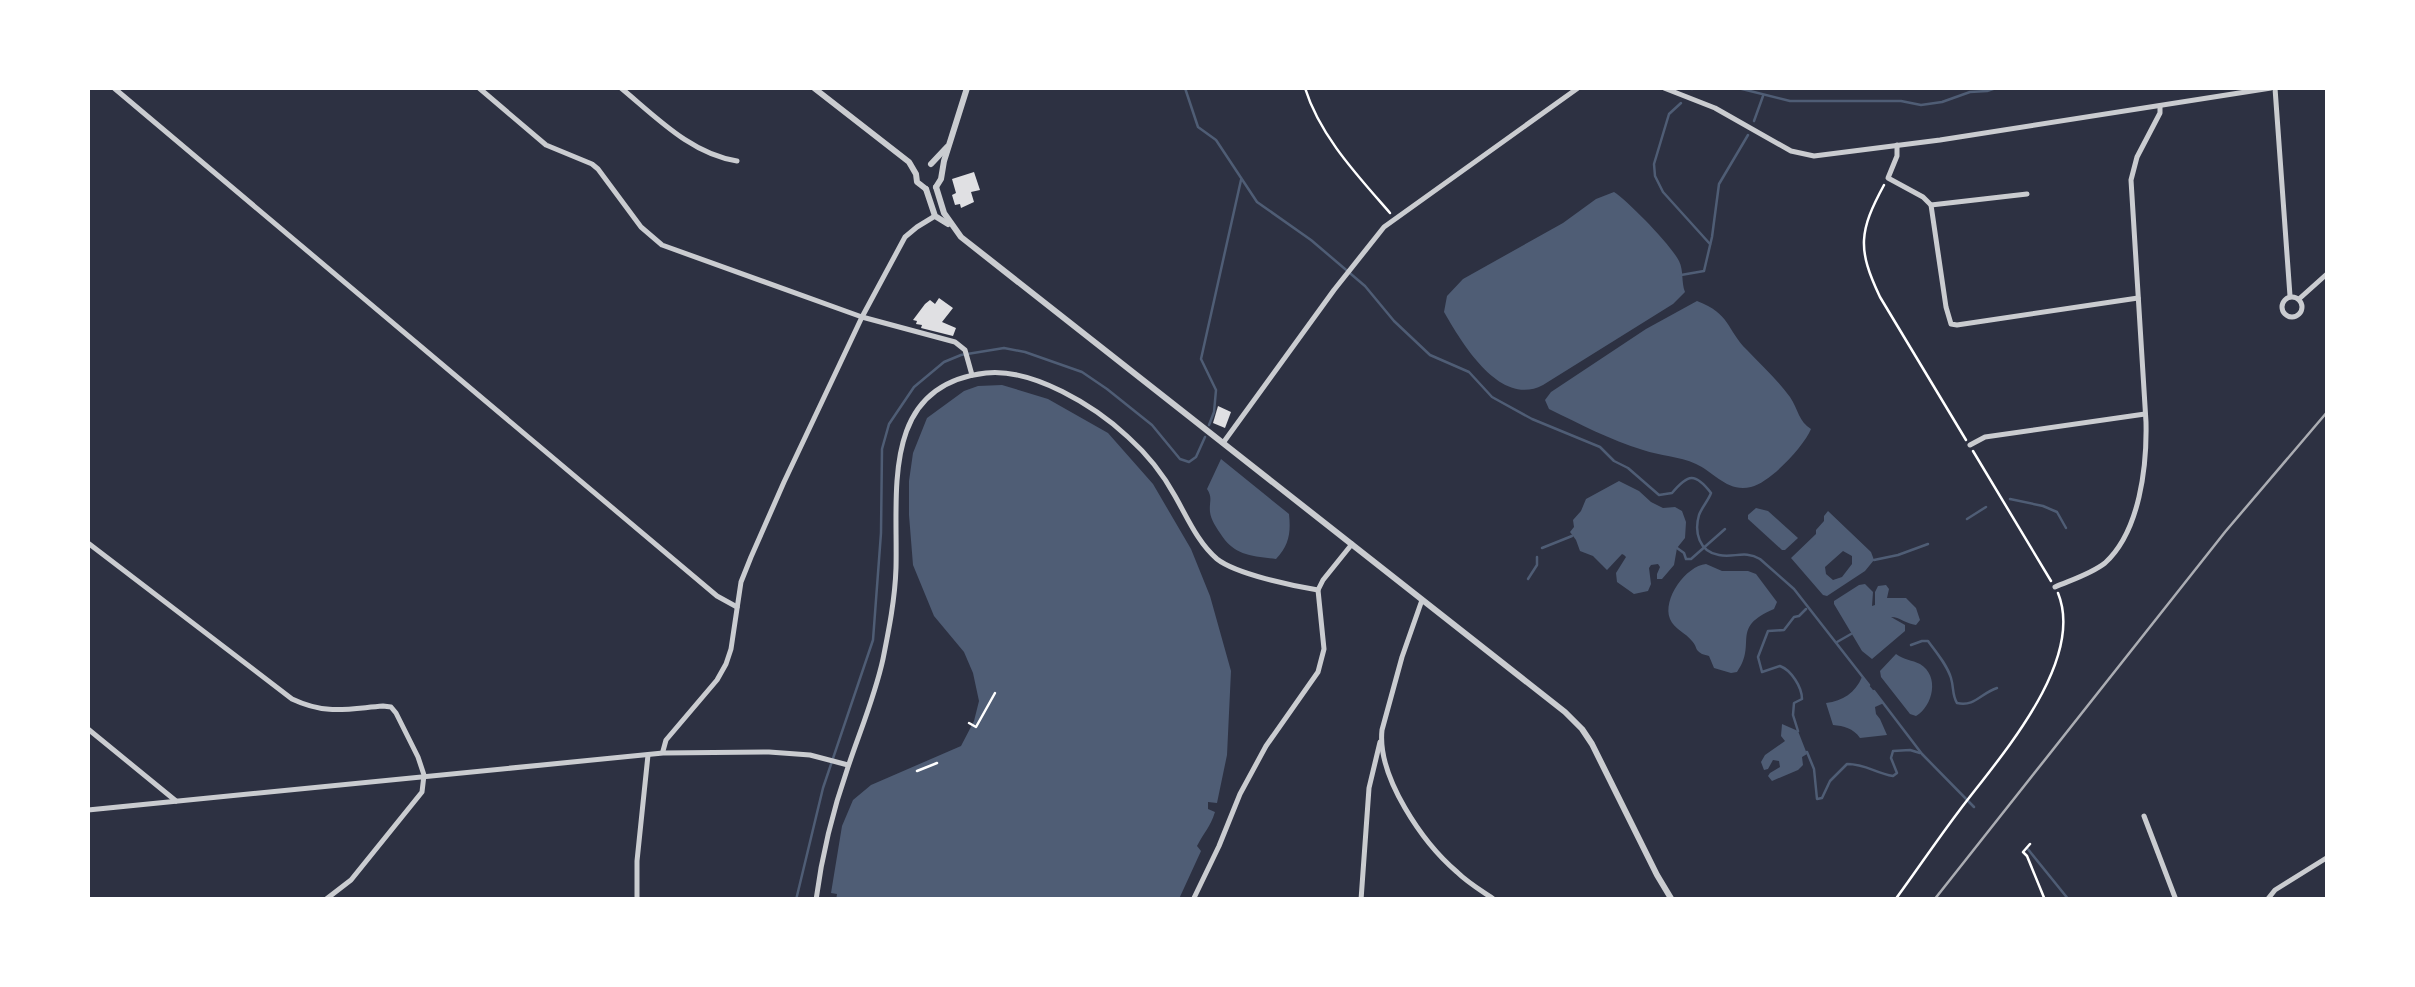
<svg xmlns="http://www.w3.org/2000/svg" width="2415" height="987" font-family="'Open Sans',sans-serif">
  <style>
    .water { fill: #4f5d75; fill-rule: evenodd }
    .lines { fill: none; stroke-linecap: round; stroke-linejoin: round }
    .stream { stroke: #4f5d75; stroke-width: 2.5 }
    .building { fill: #e0e0e3 }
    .path { stroke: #fff; stroke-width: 2.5 }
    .minor { stroke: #caccd0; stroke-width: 5 }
    .tertiary { stroke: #caccd0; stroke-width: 6 }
    .rail { stroke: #abadb3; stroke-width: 2.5 }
  </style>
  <rect width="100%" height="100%" fill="#2d3142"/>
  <g class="water">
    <path d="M1614,192C1628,201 1671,245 1679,261C1684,271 1681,282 1685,292L1673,304L1543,385C1500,408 1462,343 1444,312L1447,296L1463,279L1563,223L1596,199Z"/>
    <path d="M1697,301C1731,314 1726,329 1747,350C1762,366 1777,379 1790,397C1798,409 1799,422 1811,429C1804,446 1771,482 1751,487C1728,493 1714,472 1696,464C1679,456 1660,456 1643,450C1610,440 1580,424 1549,409L1545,400L1551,392L1646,329Z"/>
    <path d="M1002,385L1048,399L1108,433L1153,484L1191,549L1210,596L1231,671L1227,755L1217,803L1208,802V809L1215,812C1210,828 1204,832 1197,846L1201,851L1179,899L836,900L837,894L831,893L842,826L853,800L871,785L961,746L974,721L979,701L973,673L964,652L934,616L913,565L909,515V481L913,453L927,418L964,391L978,386Z"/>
    <path d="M1221,459L1289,514C1291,533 1289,545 1276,559C1252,556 1234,556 1220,533C1216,527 1211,520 1210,512C1209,501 1213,498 1207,489Z"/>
    <path d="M1619,481L1639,491L1651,502L1663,508L1675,507L1682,511L1686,522L1685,538L1677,548L1674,565L1662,579H1657V574L1660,567L1658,564L1651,565L1649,568L1651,584L1648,591L1634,594L1617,582L1616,573L1626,557L1624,555L1622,554L1607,570L1593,556L1580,551L1576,540L1570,532L1574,527L1573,520L1581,511L1586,499Z"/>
    <path d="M1756,508L1768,511L1798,538L1785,550H1782L1748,519V515Z"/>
    <path d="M1828,511L1871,552L1874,560L1865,571L1827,596L1823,595L1791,558L1816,534V530L1824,521V516ZM1843,551L1852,556V564L1842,577L1833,580L1826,574L1825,567Z"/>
    <path d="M1706,564L1722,571H1748L1756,574L1777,602L1774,609C1729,628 1758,643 1737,672L1731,673L1714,668L1709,656C1707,655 1704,655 1702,654C1694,649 1698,648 1692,641C1686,633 1674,629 1670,619C1662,599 1686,566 1706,564Z"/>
    <path d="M1865,584L1873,592L1872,606L1875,605V592L1878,586L1886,585L1889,589L1887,598H1906L1916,608L1920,620L1916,625C1906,624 1900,617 1891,617L1905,625V631L1872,659L1862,651L1834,604V601L1859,585Z"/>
    <path d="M1896,654C1904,660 1912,660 1920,664C1940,676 1933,706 1916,716L1910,714L1881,677L1880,671Z"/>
    <path d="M1862,677L1884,703L1875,707L1876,714L1880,719L1887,735L1860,738C1853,728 1844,726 1833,725L1826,703C1843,701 1855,693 1862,677Z"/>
    <path d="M1782,724L1798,731L1807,754L1802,757L1803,765L1798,770L1772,781L1768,776L1770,773L1780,767L1779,761L1773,760L1768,769L1764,770L1761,762L1765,755L1785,741L1781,736Z"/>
  </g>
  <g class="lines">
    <g class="stream">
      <path d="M1185,88L1198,127L1216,140L1257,202L1311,240L1365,286L1394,321L1430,355L1469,372L1492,397L1532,419L1600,447L1614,461L1628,468L1659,495L1672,493C1688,474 1695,472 1711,493C1708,501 1702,507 1699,515C1694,532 1699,552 1719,555C1734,558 1745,550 1760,559L1794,589L1869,685"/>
      <path d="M1738,88L1790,101H1901L1921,105L1942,102L1970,92L1987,91L1996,88"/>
      <path d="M2056,88H2057"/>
      <path d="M1692,89L1693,88"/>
      <path d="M1681,103L1669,114L1654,164L1655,176L1663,192L1710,244"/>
      <path d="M1754,121L1763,96"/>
      <path d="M1681,275L1704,271L1712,237L1719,184L1748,135"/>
      <path d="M1209,425L1214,412L1216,390L1201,359L1241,180"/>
      <path d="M2010,499L2043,506L2057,512L2066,528"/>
      <path d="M1967,519L1986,507"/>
      <path d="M1542,548L1572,536"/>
      <path d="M1677,548L1684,553L1686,559H1691L1725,529"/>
      <path d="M1874,560L1898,555L1928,544"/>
      <path d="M1528,579L1537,565V557"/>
      <path d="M1837,642L1851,634"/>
      <path d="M1911,645L1922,641H1928C1937,653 1947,665 1951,678C1954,688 1952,695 1957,703C1975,707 1981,693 1997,688"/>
      <path d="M1874,691L1922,754L1974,807"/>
      <path d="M1798,731L1793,715L1794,703L1802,699C1802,687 1791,670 1780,666L1762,672L1758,657L1768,631L1784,630L1794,617L1799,616L1806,609"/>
      <path d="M1807,752L1814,769L1817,799L1822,798L1830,781L1847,764C1866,764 1875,773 1893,776L1897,773L1891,758L1893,751L1910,750L1920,753"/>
      <path d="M2027,848L2069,900"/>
      <path d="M796,900L823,788L873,640L881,533L882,449L889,424L914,387L944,362L961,355L1004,348L1025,352L1082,372L1107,389L1152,425L1180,459L1189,462L1196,457L1205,437"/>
    </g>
  </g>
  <g class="building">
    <path d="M974,172L980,190L971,192L974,202L961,208L960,204L955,205L952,195L956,193L952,179Z"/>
    <path d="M939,298L953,308L942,322L956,328L953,336L921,328L922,325L916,324L917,321L913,320L925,304L930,300L935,304Z"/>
    <path d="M1218,406L1231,412L1225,428L1213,423Z"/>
  </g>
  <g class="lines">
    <g class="path">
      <path d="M1305,88C1320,136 1357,175 1390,213"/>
      <path d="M1884,185C1859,231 1857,249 1880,297L1966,440"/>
      <path d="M1973,451L2051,581"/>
      <path d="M969,723L976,727L995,693"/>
      <path d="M917,771L937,763"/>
      <path d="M2030,844L2023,852L2027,856L2045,900"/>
      <path d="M1895,900C1917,870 1937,840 1959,811C1998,759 2086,662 2058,593"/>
    </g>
    <g class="minor">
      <path d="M114,88L717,596L737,607"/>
      <path d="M479,88L546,145L592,164L598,169L641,227L662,245L862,317L955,342L965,350L972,375"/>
      <path d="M621,88C656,117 691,154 737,161"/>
      <path d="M1664,88L1715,108L1791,151L1814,156L1940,140L2271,88"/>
      <path d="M2275,88L2290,296"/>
      <path d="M1897,145V156L1888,178L1923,197L1931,205"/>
      <path d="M2027,194L1931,205L1946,307L1951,324L1957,325L2138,298"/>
      <circle cx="2292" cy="307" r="10"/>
      <path d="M2299,299L2328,273"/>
      <path d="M1223,443L1334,290L1384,227L1578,88"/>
      <path d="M1970,445L1985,437L2145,414"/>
      <path d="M88,543L292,699C326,715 346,709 383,706L391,707L396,713L418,757L424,775L422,792L351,880L325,900"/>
      <path d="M2055,587C2071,580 2091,574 2105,563C2140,531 2147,466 2146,422L2131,180L2137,157L2160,113V106"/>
      <path d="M1422,600L1402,657L1382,730C1377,777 1423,843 1457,872C1468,883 1482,891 1495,900"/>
      <path d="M88,729L176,801"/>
      <path d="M663,751L666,740L717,680L726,664L731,649L741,582L751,557L784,482L862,317L905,237L917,227L935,216"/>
      <path d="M88,810L663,753L769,752L810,755L848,765"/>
      <path d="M2144,816L2176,900"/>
      <path d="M637,900V861L648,755"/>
      <path d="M816,900C822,854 833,810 848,767C860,731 875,696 883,659C889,629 895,599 896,568C898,491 880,385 986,373C1033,368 1095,406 1128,437C1147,454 1163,474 1175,496C1187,517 1198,543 1217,559C1236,574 1293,586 1318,590"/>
      <path d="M1193,900L1219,846L1240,794L1266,746L1318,672L1324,649L1318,590L1323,580L1352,544"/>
      <path d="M1361,900L1369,788L1380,742"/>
      <path d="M2267,900L2275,890L2328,857"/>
    </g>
    <g class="tertiary">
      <path d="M814,88L909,162L916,174L917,182L926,189"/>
      <path d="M931,164L947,147"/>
      <path d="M936,187L944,213L961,237L1565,712L1582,729L1592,744L1657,875L1672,900"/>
      <path d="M936,187L941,179L944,161L967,88"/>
      <path d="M926,189L935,216L948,224"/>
    </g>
    <path class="rail" d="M1934,900L2225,532L2328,411"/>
  </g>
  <rect width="2415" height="987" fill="none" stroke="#ffffff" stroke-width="180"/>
</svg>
